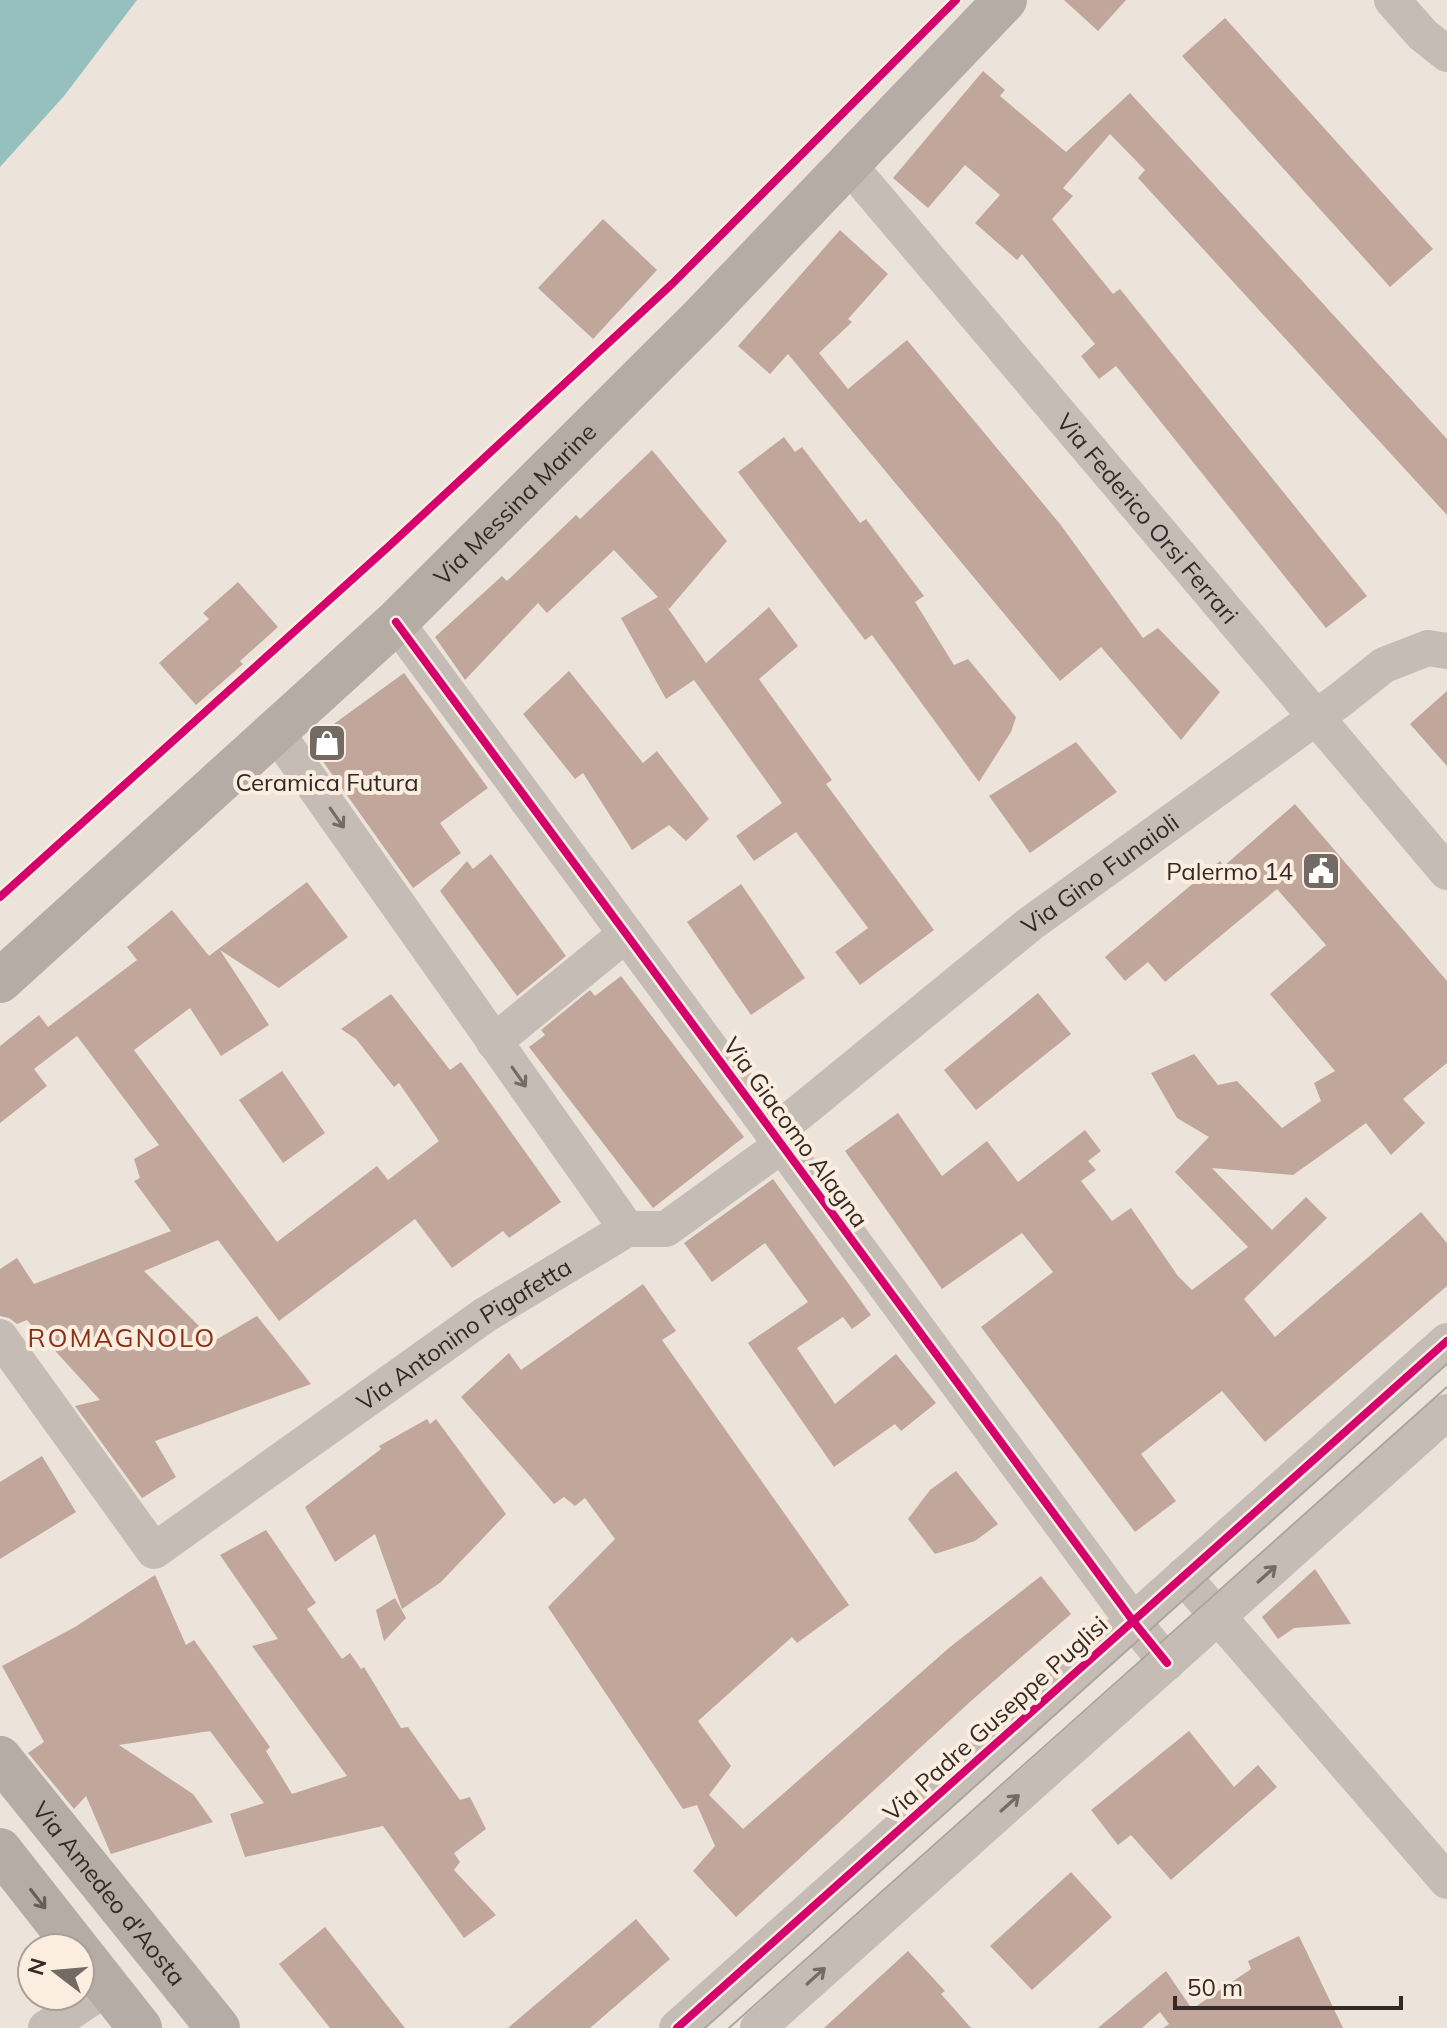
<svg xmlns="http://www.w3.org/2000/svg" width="1447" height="2028" font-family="Mulish,sans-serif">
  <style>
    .water { fill: #96c0be }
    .building { fill: #c1a69b }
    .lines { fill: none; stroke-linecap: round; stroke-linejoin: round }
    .street { stroke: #c4bcb5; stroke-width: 36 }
    .secondary { stroke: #b5aca5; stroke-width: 44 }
    .tram { stroke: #aca59f; stroke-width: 2 }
    .cycleway-casing { stroke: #fbeee1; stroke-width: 13 }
    .cycleway { stroke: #d6006c; stroke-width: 8 }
    .oneway { stroke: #756b65 }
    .oneway2 { stroke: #685d58 }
    .labels { text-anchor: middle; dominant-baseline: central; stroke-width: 8; stroke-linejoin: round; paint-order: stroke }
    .street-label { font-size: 24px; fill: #342924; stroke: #fbeee1 }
    .poi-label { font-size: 24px; fill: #342924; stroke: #fbeee1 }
    .neighbourhood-label { font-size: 26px; letter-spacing: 2px; fill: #8b3016; stroke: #fbeee1 }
  </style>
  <rect width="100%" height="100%" fill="#ece4db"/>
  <path class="water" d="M0,0H137L64,96L0,167Z"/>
  <g class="building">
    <path d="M1064,0H1126L1098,31Z"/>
    <path d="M1225,18L1433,249L1390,287L1182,56Z"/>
    <path d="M983,71L1005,90L1000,96L1066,152L1130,93L1447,439V515L1138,178L1145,170L1110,134L1063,188L1073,196L1052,219L1113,294L1120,289L1367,596L1326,628L1116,366L1099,379L1081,356L1095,344L1022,254L1017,260L975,223L1000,195L965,165L928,208L893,178Z"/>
    <path d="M603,219L657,270L593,339L538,288Z"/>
    <path d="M840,230L888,274L848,319L852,322L819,353L848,389L907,340L1060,524L1143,638L1158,628L1220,692L1181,740L1101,647L1060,681L788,354L770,374L738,346Z"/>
    <path d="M784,437L795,452L802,447L860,523L866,519L924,596L915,602L954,665L968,659L1016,717L1011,732L979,782L872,635L865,640L738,472Z"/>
    <path d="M652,450L727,541L669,609L665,604L706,663L769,607L798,646L759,679L832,780L826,784L934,930L860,985L835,952L868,928L796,832L754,861L736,836L782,803L694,680L666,699L621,618L658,597L614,550L547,613L538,603L465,680L435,637L502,576L507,581L576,515L580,519Z"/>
    <path d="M238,582L278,627L240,661L243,664L196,705L159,663L209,619L203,613Z"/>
    <path d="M569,671L643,763L657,751L709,819L686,841L669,825L632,850L583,773L575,779L523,714Z"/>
    <path d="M404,673L488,788L440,823L461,853L413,888L309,742Z"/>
    <path d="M1447,691V766L1410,724Z"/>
    <path d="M1076,742L1117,792L1030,853L989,796Z"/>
    <path d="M1295,804L1447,981V1063L1403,1099L1425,1123L1391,1155L1366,1123L1293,1175L1212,1168L1272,1230L1306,1197L1327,1218L1244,1299L1275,1337L1421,1212L1447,1243V1286L1265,1442L1222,1391L1141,1454L1176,1501L1135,1532L981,1327L1053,1272L1022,1233L942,1289L845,1151L898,1113L942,1176L987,1141L1018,1182L1085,1130L1101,1151L1088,1161L1096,1170L1081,1181L1112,1221L1131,1208L1178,1276L1192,1290L1248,1247L1175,1172L1209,1137L1177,1118L1151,1073L1194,1054L1218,1085L1237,1081L1282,1128L1321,1101L1314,1083L1335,1071L1270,994L1326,945L1277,889L1165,982L1148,962L1125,981L1105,957L1220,861L1224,866Z"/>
    <path d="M491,854L566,956L517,996L440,891L467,861L473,869Z"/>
    <path d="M307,882L348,937L279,988L220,950L269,1025L221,1056L190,1008L134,1050L277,1242L377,1166L388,1180L439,1141L399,1083L394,1087L356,1039L341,1029L391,994L450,1070L461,1062L561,1202L509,1238L503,1231L452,1268L415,1219L279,1321L218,1240L144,1271L214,1341L257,1316L311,1384L155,1441L176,1477L142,1498L75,1406L100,1400L27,1320L17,1324L9,1318L0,1316V1269L17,1258L34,1284L171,1231L134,1181L140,1178L134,1159L159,1145L77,1036L34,1069L47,1086L0,1123V1046L39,1015L48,1027L137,960L127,947L172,910L209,956Z"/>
    <path d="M741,884L805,978L751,1015L687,922Z"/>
    <path d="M621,976L744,1137L653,1208L529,1047L545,1035L541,1030L590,990L595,996Z"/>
    <path d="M1038,993L1071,1034L976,1110L944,1070Z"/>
    <path d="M282,1071L325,1133L283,1163L239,1100Z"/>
    <path d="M773,1179L871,1315L852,1329L843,1317L797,1348L835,1404L896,1354L936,1403L901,1431L895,1424L834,1467L748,1343L808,1302L765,1243L712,1282L684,1243Z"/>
    <path d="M643,1284L676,1331L662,1340L849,1605L797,1643L792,1637L698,1721L731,1766L709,1795L743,1829L950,1647L1041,1576L1071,1614L971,1701L736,1917L693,1871L715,1846L697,1805L683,1809L548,1607L615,1539L585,1498L575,1506L564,1497L554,1504L461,1397L509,1353L521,1370Z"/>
    <path d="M427,1419L430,1424L436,1419L506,1514L441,1582L402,1609L375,1534L335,1562L305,1507L381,1449L379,1446Z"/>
    <path d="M42,1456L76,1512L0,1559V1482Z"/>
    <path d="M956,1471L998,1524L975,1541L935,1554L908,1519L930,1490Z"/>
    <path d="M266,1530L316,1603L307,1609L342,1659L350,1653L361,1669L364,1667L401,1728L408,1727L460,1800L470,1797L486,1829L454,1853L460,1862L454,1870L496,1915L464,1938L383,1826L245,1857L230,1814L264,1803L210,1731L119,1745L193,1794L213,1822L111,1854L86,1796L74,1809L28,1753L44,1742L2,1666L75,1627L155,1575L186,1645L194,1640L270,1747L266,1751L292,1794L347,1776L252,1646L278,1639L220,1555Z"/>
    <path d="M1315,1569L1351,1624L1294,1628L1278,1639L1262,1617Z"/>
    <path d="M395,1598L406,1618L384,1641L376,1610Z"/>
    <path d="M1189,1731L1234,1787L1258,1765L1277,1787L1171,1880L1131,1835L1118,1845L1091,1810Z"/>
    <path d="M1071,1872L1112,1917L1032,1990L990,1946Z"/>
    <path d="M636,1919L670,1959L590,2028H508Z"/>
    <path d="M325,1927L405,2028H330L279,1964Z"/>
    <path d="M1299,1936L1343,2028H1163L1169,2024L1160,2012L1142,2028H1098L1166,1971L1192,2009L1251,1969L1248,1961Z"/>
    <path d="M908,1951L945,1991L941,1994L971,2028H824Z"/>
  </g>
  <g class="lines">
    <g class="street">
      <path d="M1392,0L1423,35L1447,54"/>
      <path id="s1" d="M848,164L1447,872"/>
      <path d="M396,622L1133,1621L1167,1663"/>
      <path d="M276,732L627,1229"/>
      <path d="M494,1042L626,934"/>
      <path id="s2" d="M773,1134L1030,924L1340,700L1384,665L1428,648L1447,651"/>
      <path id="s3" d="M0,1337L154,1551L485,1315L627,1229H666L782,1145"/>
      <path d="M1183,1576L1447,1881"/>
      <path d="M46,2028L108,1987"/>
      <path d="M677,2028L1447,1341"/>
      <path d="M758,2028L1447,1412"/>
    </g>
    <g class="secondary">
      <path id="s4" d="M0,981L396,622L704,315L1005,0"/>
      <path id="s5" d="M0,1758L218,2028"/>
      <path d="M0,1850L77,1948"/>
      <path d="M80,1952L140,2028"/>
    </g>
    <g class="tram">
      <path d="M705,2028L1447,1364"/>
      <path d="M729,2028L1447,1387"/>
    </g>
    <g class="cycleway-casing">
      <g id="cycleway">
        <path d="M396,622L1133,1621L1167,1663"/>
        <path d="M0,897L388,547L672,284L956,0"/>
        <path d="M677,2028L1447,1341"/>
      </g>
    </g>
    <use href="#cycleway" class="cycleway"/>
  </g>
  <defs><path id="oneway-shaft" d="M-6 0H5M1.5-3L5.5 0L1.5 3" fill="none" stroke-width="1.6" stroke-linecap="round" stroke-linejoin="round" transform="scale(2)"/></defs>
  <g class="oneway">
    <use href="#oneway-shaft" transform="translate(337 818) rotate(55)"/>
    <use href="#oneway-shaft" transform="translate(519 1077) rotate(55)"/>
    <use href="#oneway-shaft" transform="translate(1267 1574) rotate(-42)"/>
    <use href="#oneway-shaft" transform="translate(1010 1803) rotate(-42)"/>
    <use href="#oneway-shaft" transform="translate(816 1976) rotate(-42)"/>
  </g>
  <use class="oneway2" href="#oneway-shaft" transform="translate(38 1899) rotate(52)"/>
  <defs>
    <g id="shop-square" transform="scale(2)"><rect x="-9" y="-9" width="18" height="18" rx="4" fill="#746a64" stroke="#fbeee1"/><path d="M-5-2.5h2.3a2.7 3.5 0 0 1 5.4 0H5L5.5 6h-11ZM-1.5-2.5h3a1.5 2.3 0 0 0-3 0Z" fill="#fff"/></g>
    <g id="civic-square" transform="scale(2)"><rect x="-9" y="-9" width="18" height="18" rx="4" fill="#746a64" stroke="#fbeee1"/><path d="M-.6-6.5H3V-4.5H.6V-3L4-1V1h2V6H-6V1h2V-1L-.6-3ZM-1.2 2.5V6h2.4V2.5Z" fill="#fff"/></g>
  </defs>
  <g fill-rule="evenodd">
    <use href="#shop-square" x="327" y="743"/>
    <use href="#civic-square" x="1321" y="871"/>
  </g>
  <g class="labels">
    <g class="street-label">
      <text stroke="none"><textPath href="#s4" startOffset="702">Via Messina Marine</textPath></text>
      <text stroke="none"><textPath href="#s1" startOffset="464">Via Federico Orsi Ferrari</textPath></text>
      <text stroke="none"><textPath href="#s2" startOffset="418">Via Gino Funaioli</textPath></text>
      <text transform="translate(796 1132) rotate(54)">Via Giacomo Alagna</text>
      <text stroke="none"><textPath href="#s3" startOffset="642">Via Antonino Pigafetta</textPath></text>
      <text transform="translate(995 1718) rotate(-42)">Via Padre Guseppe Puglisi</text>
      <text stroke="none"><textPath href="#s5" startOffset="174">Via Amedeo d'Aosta</textPath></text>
    </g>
    <g class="poi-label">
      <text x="327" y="782">Ceramica Futura</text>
      <text x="1293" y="871" text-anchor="end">Palermo 14</text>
    </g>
    <g class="neighbourhood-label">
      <text x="122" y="1337">ROMAGNOLO</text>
    </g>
  </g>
  <g transform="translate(56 1972) rotate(286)"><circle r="38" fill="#fbeee1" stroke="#ab9f95" stroke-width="2"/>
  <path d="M0-6L14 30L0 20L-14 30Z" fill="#746a64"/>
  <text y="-12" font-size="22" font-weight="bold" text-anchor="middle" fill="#342924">N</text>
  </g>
  <path d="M1175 1996v12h226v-12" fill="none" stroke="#342924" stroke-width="4"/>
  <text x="1187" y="1996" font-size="24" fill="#342924" stroke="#fbeee1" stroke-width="6" paint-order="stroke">50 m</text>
</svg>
